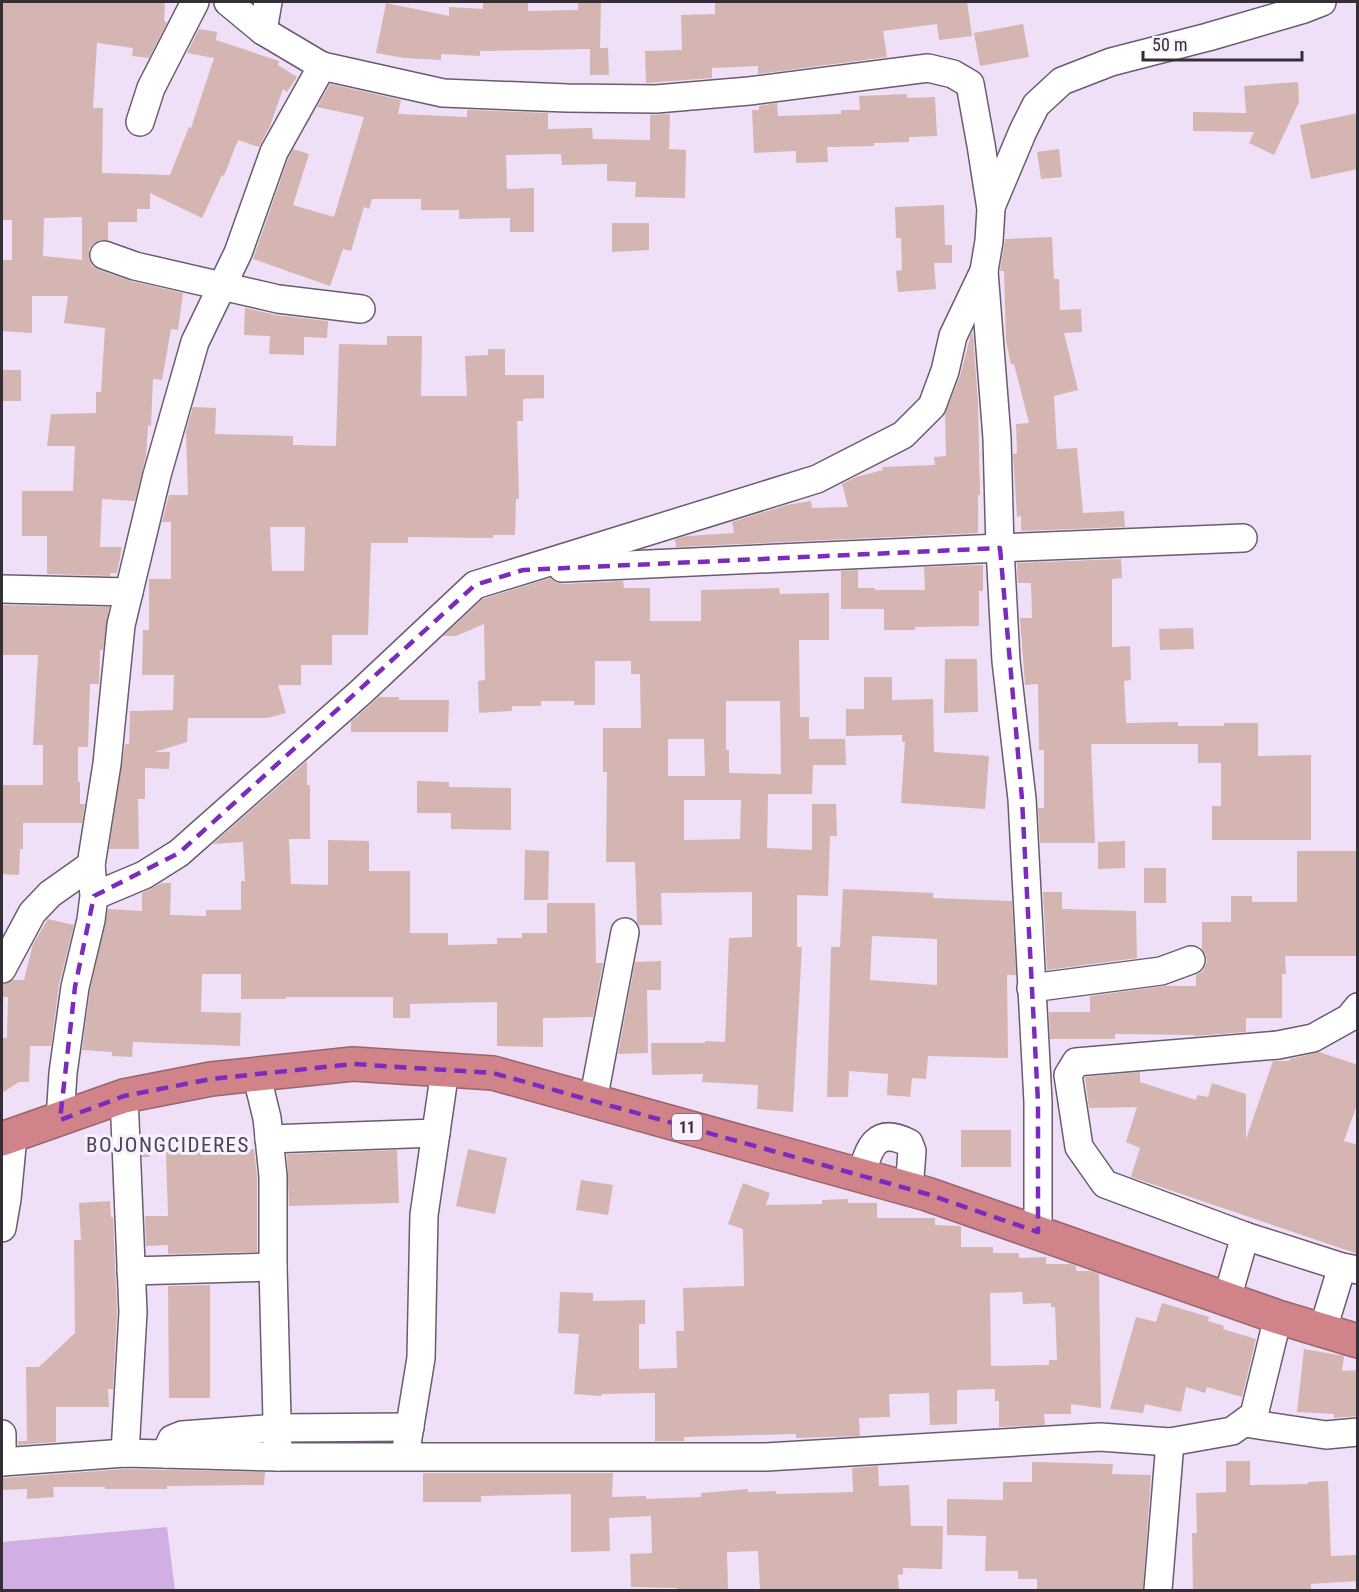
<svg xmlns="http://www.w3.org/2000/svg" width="1359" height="1592" font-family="'Roboto Condensed',sans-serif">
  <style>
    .green { fill: #d1aee3 }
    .building { fill: #d4b5b1; fill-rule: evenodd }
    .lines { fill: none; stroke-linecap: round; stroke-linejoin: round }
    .minor-casing { stroke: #695c70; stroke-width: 30 }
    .highway-casing { stroke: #99656c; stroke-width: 36 }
    .minor { stroke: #fff; stroke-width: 27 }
    .highway { stroke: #d08389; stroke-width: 33 }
    .marked { fill: none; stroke: #7b2cbf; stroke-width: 4.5; stroke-dasharray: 12 8; stroke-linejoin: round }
    .labels { text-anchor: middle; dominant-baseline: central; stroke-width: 6; stroke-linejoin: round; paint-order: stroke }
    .shield { fill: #f9f0fe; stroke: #6f6873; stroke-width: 1.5 }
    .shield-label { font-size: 16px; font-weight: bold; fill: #342e37 }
    .quarter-label { font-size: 21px; letter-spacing: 1.5px; fill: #4d4154; stroke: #f9f0fe }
  </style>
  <rect width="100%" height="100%" fill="#efe0f8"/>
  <path class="green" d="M167,1527L175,1590H2V1542Z"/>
  <g class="building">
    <path d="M2,2H165L164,20L167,23L149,58L132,56L133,48L97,43L93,108H103L102,173L170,175L189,127L191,128L214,58L187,53L199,29L217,32L216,40L279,61L278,65L297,77L287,92L283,89L270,126L259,147L238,140L224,176L222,175L202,218L150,193V209H137V222H108V240H101L94,243L89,249V258L92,266L99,270L131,281L183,293L178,330L171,329L162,380L153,379L151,426L148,425L146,456L135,501L102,499L100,547H122L117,573H110V576L47,574V536H22V491H73L75,446H47L51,414L96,413V392H101L105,328L64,323L68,296H32V333L2,331V260H12V220H2ZM82,217V260L43,256L44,218Z"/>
    <path d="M483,2H528V11L578,10V2H601L600,48H608L609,75H590V49L480,51V56L441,54V60L404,58L376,53L386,3L449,16V7L483,9Z"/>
    <path d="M715,2H967L972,36L939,40L937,24L883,31L887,57L758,74V66L712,68V78L646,83L645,51L682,50L681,15L715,14Z"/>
    <path d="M1023,24L1029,57L980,66L974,33Z"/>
    <path d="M1298,82L1299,102L1274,155L1249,143L1254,132L1193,131V112L1246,113L1244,86Z"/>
    <path d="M330,84L401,100L398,114L467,117V110L548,113V129L592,128L593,139L650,140V115L670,114L669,149L686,150L685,198L635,197L636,182L607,181V164L562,165L561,154L506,155L507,189L534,188V232H510V218L459,219V210H421V199H372L369,209L364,207L351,251L343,249L330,286L253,259L288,159L293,149L309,154L293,205L334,217L364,117L317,107Z"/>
    <path d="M907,94V98L935,97L937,136L909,137V142L874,143V146L827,147L828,162L796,163V151L754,153L752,110H759V106L777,103L778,116L841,114V110H860L859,96Z"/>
    <path d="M1358,113V169L1311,179L1300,125Z"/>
    <path d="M1059,149L1062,177L1041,179L1037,152Z"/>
    <path d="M944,205L945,245H952V263H934L936,289L898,292L896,271L902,270L901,238H896L895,207Z"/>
    <path d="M612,223H649V250L612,252Z"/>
    <path d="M1052,237L1054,279H1059L1060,310L1081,309L1082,332L1064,333L1078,390L1054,396L1057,449L1077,448L1083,513L1124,511L1125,527L1021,531V516L1017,517L1013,454L1017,453L1016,424L1029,423L1014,364H1011L1006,341L1004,271H1000L1005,239Z"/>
    <path d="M245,308L276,315L328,321L327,338L304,337V355L269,354L270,336L244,335Z"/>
    <path d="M971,334H973L978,403L980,495H978V533L676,547L675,539L687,536L734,533L732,522L787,505L811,501L812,508L848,507L842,484L856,477L883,470L882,467L935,465L934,457L946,456L945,414L960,376Z"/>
    <path d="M387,336H422L421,396H467L465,356L488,355V349H505V375H544V398L523,399V421H517L519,499H516L515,535H493V538L408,537V543H371L368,635H332V665H301V685H278L286,713L267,718H188L187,742L155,752H170L169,769L145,768V799H138L139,849H109L125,744H129L130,711L173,710L174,675H142L143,630H149V579H171V522H162L169,495H188L186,431L193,407L216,408L215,434L293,436V445L336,446L339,344L387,345ZM270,527H305L304,571H272Z"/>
    <rect x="2" y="370" width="19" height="31"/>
    <path d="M1121,559L1122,578L1112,579V647L1130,646L1131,680L1124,681L1126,723L1178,722V726H1224V723H1258V756L1311,755V840H1212V806H1221V763H1198V744H1091L1095,843H1040L1038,808H1044V750H1039L1038,684L1025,685L1020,618H1032L1031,583H1018L1017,563Z"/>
    <path d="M983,565V591H979V626L915,627V630H884V609H841V571L858,570V588H875V590H925L924,567Z"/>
    <path d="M550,578L555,582L563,584L623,581L624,588H650V621H701V590L779,588L780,594L829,593V640H799L800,717H809V739H845L846,765H813L812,794H768L767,848L812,850V804H836L837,836H830L828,896L797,895V947H802L793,1112L757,1109L758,1085L702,1082L703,1074L652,1075L651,1043H705V1041L725,1042L729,938L752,937V892L661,893L662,925H639L637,922L635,862H606L607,772H603V728H641L640,674H631V661H595V705H574V701H541V706H512V711L479,713L478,681L485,680L484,624L456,636H443L483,599ZM726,701H780L781,774L729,773V750H726ZM668,739H704L705,776H668ZM684,800H741L740,839L684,840Z"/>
    <path d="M2,605L109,607L103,650H100L99,684H90L88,747H78V782H80V804H85L82,823H23V849H20L19,875L2,874V785H43V745H33L38,655H2Z"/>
    <path d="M1193,628L1194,649L1160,650L1159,629Z"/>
    <path d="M945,659H977L978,712L944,713Z"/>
    <path d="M864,677H892V700L933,699L934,752L989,756L985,809L901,803L905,742H902V735L846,736V709H864Z"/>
    <path d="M379,697H399V700H449L448,732H351V722Z"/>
    <path d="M307,761V785H310V839H289L291,884L328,885V840L369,841V871H410V933H448V945L497,944V938H522V933H547V903H595L596,963H603L593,1017L543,1018V1047L497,1046V1002L410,1004V1018H393V997H286V999H241V974H202L201,1012L241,1013L240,1046L133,1042L132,1057L112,1056V1052L82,1050L90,990L108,909L142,911V893L162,883H171L170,915L206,916V910H241V881H245L243,842L213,844Z"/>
    <path d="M417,781L449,782V787L511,788V830L451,829V813H417Z"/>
    <path d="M1125,841V868L1098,869V842Z"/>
    <path d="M525,850L549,851L548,900H524Z"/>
    <path d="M1297,851H1356L1358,956H1285L1286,974H1282V1018H1246V1032L1194,1036V1035L1115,1034V1039H1050L1049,1012H1090V996L1166,986H1196V975L1203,971L1207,962L1206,955L1202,950V922H1231V896H1252V902H1297Z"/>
    <rect x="1144" y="868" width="22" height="35"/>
    <path d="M843,889L933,893V898L1012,901L1016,975H1007L1008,1058L928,1056L926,1079L912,1078L910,1097L887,1095L888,1074L849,1071L848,1097H827L831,947H840ZM872,936L937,939V985L870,980Z"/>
    <path d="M1043,892H1062V909L1136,911L1137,958L1047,970Z"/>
    <path d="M48,919L74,925L59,985L51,1046H30L29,1082H19L2,1093V1038H7L8,997H2V985L12,980H24L33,944Z"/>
    <path d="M661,961V990H647L648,1053L618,1054L635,962Z"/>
    <path d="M1319,1052L1358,1065V1102L1344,1141L1358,1145V1254L1131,1177L1140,1148L1126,1142L1137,1107L1089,1108L1085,1077L1140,1072V1082L1196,1100L1197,1095L1208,1097L1212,1083L1246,1094V1139L1273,1061H1289L1290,1059Z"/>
    <rect x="961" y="1130" width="50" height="37"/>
    <path d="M149,1136L150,1157H142L141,1137Z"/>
    <path d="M254,1149L257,1177V1252L168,1254V1245L146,1246L145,1216H168L166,1152Z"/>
    <path d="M468,1149L507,1158L495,1214L456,1206Z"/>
    <path d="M397,1150L399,1203L289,1206L287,1154Z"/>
    <path d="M581,1180L613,1185L608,1215L576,1210Z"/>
    <path d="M743,1183L770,1193L766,1205L822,1204V1200L848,1199V1203H877V1218H935V1225L961,1226V1247H993V1253H1019V1258L1046,1257V1264H1070L1076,1266V1271H1091L1099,1274L1101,1408L1071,1404V1414H1044L1045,1425L999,1427V1401H995V1389L957,1390V1424L930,1425L929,1393L889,1394L890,1417L859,1418L860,1436L796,1438V1434L684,1437V1441H655V1393L602,1394L601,1396L574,1394L579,1334L558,1333L560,1292L593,1293V1301L645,1300V1324H639V1369L677,1368L676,1331H684L683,1288L744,1286L743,1229L728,1224ZM1022,1292L1023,1304L1051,1303V1307H1055L1057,1360H1049V1365L991,1366L990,1293Z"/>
    <path d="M110,1201L111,1217H113L117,1312L113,1389H108L109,1407H56V1442L18,1445V1441H27L26,1367H39L75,1333L74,1240H81L79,1203Z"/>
    <path d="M210,1285V1398H169L168,1286Z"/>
    <path d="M1162,1303L1209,1317L1208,1321L1224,1326L1223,1329L1256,1339L1242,1397L1207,1387L1205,1393L1186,1387L1181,1412L1145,1404L1143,1413L1110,1409L1136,1317L1156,1322Z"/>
    <path d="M1304,1349L1344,1356L1342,1371L1358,1370V1416L1334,1418V1414L1297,1412Z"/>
    <path d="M1226,1461H1250V1485L1308,1484V1482L1328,1481L1331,1556L1358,1555V1581L1311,1584V1590H1251V1589L1193,1590L1192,1533H1197L1196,1493L1226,1492Z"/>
    <path d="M1032,1462L1113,1464L1112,1474L1151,1475L1143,1590H1037V1579H1018V1571H985L986,1536L947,1535V1499L1003,1500V1482H1032Z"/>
    <path d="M878,1466L879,1486L909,1485L911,1526H943L942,1569L903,1568V1574L898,1575L899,1590H867V1589L760,1590L758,1551L727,1552L728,1590H677V1588L631,1587L630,1554L652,1553L651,1516L609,1518L610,1551L571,1552V1494L481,1496V1502H423V1473H613L612,1497L646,1496V1499L701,1497V1493L748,1489V1492L776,1491V1494L853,1492L852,1468Z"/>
    <path d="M125,1469L265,1472L264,1485L167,1486V1489H105V1487H53L54,1497L27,1499V1489L2,1490V1478Z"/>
  </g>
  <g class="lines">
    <g class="minor-casing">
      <g id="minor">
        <path d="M228,2L263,31L322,66"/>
        <path d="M263,31L268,2"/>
        <path d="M140,122L151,88L195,2"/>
        <path d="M991,207L1023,131L1036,105L1062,81L1111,62L1208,37L1304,9L1322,2"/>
        <path d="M104,255L135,266L278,299L361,309"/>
        <path d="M984,271L997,438L1000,548L1243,538"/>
        <path d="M562,568L1000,548L1006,661L1022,799L1038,1102V1232"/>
        <path d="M2,589L129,592"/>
        <path d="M2,969L32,913L50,894L91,865"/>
        <path d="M1031,988L1161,971L1191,960"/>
        <path d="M1358,1007L1349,1018L1313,1038L1278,1045L1076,1062L1068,1075L1079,1147L1105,1184L1245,1236L1342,1267L1358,1270"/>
        <path d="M256,1073L267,1118L273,1176V1267L278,1457"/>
        <path d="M124,1096L133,1312L125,1453"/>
        <path d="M593,1101L625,932"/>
        <path d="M60,1120L63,1073L75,987L91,920L94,896L91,865L107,764L121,625L157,475L195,342L238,253L274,152L322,66L443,93L567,98L656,99L749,91L928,68L953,74L970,84L981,145L991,209L989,241L984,271L953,336L945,371L932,406L903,435L817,479L475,585L361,692L179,853L144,875L94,896"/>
        <path d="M269,1139L436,1133"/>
        <path d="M861,1176C869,1147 876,1126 909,1143L912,1151L909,1190"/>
        <path d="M2,1228L7,1199L13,1136"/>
        <path d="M131,1271L273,1267"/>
        <path d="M1227,1299L1245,1236"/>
        <path d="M1322,1332L1342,1267"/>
        <path d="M1245,1423L1326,1435L1358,1432"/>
        <path d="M2,1434V1462"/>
        <path d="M165,1454L172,1439L182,1435L277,1428L410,1427"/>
        <path d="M405,1456L421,1358L424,1215L445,1070"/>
        <path d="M2,1462L125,1453L278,1457H766L1100,1437L1170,1442L1232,1431L1254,1415L1278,1317"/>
        <path d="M1158,1590L1170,1442"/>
      </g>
    </g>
    <g class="highway-casing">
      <path id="highway" d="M2,1139L124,1096L211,1079L353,1064L493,1073L927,1194L1278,1317L1358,1341"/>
    </g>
    <use href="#minor" class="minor"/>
    <use href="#highway" class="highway"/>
  </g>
  <path class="marked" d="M1000,548L1022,799L1038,1102V1232L927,1194L493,1073L353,1064L211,1079L124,1096L60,1120L75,987L94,896L179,853L475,585L523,570Z"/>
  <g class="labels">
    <rect class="shield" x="672" y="1114" width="30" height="26" rx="4.5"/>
    <g class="shield-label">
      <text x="687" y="1127">11</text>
    </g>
    <g class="quarter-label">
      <text x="168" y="1145">BOJONGCIDERES</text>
    </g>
  </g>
  <rect width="1359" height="1592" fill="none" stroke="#342e37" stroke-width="6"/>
  <path d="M1143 51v9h159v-9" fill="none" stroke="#342e37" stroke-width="3"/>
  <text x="1152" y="51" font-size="18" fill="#342e37" stroke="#f9f0fe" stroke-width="4.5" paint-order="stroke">50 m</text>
</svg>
